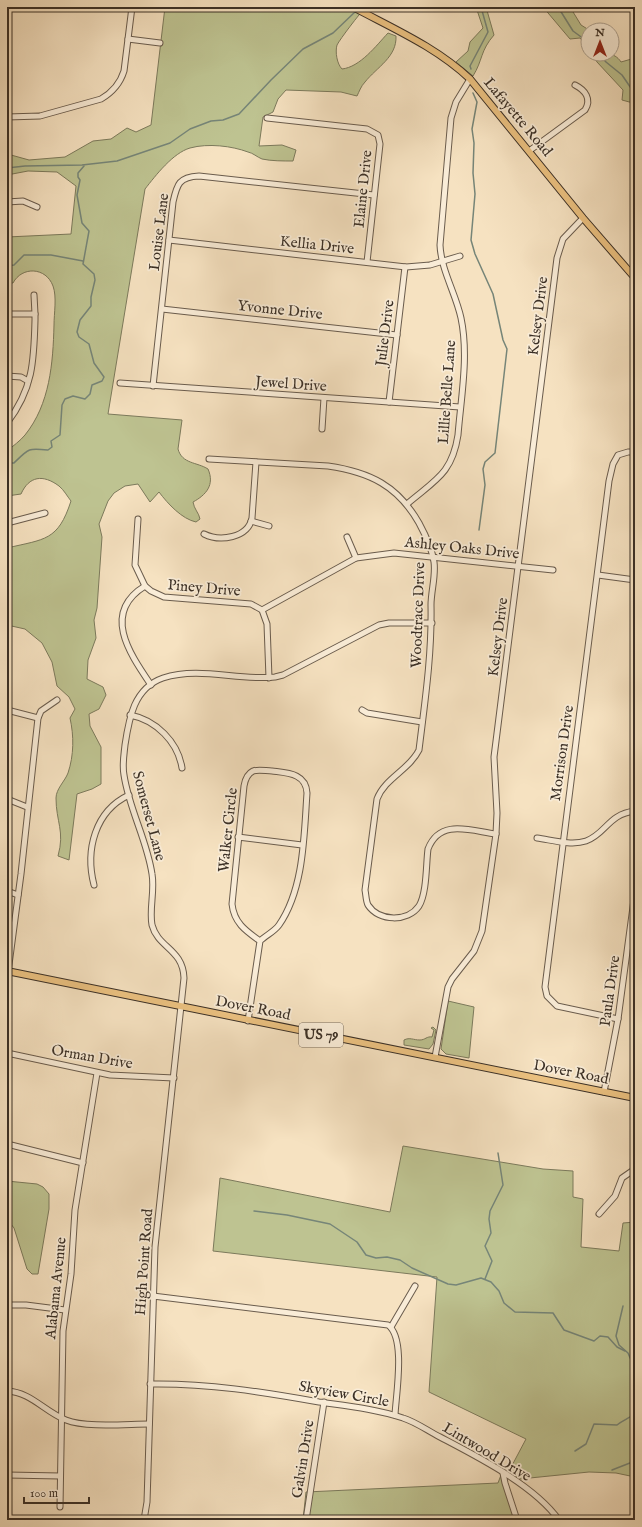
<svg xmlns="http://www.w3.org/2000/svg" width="642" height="1527" font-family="'IM FELL English',serif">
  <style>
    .green { fill: #bec391; stroke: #7c7a5c }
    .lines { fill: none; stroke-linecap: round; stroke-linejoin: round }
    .stream { stroke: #768578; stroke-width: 1.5 }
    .minor-casing { stroke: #6a5c4d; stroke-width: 7 }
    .major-casing { stroke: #3b3026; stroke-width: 8 }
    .minor { stroke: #f9ecd7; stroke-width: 5 }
    .major { stroke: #ebc180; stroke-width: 6 }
    .labels { text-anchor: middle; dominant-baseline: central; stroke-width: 3.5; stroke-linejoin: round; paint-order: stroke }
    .shield { fill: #f9ecd7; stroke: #74685b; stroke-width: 1 }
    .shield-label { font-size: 14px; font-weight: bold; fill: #3b3026 }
    .street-label { font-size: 15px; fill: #3b3026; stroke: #f9ecd7 }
  </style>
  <rect width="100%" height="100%" fill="#f6e2c1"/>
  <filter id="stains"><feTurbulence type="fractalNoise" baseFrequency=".005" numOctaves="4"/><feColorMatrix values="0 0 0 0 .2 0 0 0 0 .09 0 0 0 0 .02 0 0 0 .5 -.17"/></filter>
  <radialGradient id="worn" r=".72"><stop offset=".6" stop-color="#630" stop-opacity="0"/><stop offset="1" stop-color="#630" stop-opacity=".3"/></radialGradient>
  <g class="green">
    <path d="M165,7H373L371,9L365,8C360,13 340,39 337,45C335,52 337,64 342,69C360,67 376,46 388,33L396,36C397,57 377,67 365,82C361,86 359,92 357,96L341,92L286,90L278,99L273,112L263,117L259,146L282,145L296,150L293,161C283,161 271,161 262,159C257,157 253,153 248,152C232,146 208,143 190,148C173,153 156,175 145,189L108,414L182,420L178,449C182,464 197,462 208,469C215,485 206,495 193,502C194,509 199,513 200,519L196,522C182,519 168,504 159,492L150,502L138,484L125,486L114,493L108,501L99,524L102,537L97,608L94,620L96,638L88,660L87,679L103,687L106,695L99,709L89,714L90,726L101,747V784L92,789L77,794L69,860L58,856C65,831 56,822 56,798C56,789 65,781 68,773C74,755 74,736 70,718L75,709L69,697L57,686L52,662L42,643L25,629L7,625V548C45,539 58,541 71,501C67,496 64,490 59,486C43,474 29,476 21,494L7,496V451C13,446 20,441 25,435C50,404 53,363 54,325C54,313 57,297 53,286C46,267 22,266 13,283H7V237L71,234L76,186L57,172L28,171L7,175V157L11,155L29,160L65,157L93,141L111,139L127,128L136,132L151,125Z"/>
    <path d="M476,7H486L494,35C480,51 483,60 473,76L456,62L468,51L470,42L483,28Z"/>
    <path d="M543,7H570L581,25L589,30L588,47L580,38L570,39Z"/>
    <path d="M592,54C603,54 614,51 621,62L635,58V102L633,103L622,100L623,90L597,62Z"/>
    <path d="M448,1001L474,1007L469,1058L446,1054L441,1049Z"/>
    <path d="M433,1027L436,1030L433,1044L429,1049L404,1045V1040C410,1037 413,1040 420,1040C425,1040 427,1036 432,1037L434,1030L431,1028Z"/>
    <path d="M403,1146L543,1169L573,1171V1197L583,1199L581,1247L619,1251L623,1223L635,1222V1477L616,1473L589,1472L520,1479L508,1473L526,1439L429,1392L437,1277L213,1251L220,1178L390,1212Z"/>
    <path d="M7,1181L37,1184L43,1187L49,1194V1209L38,1274H32L27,1269L14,1228L7,1219Z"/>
    <path d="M501,1475L515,1520H373L349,1517L348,1520H303L306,1492L498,1483Z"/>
  </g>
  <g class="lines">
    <g class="stream">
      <path d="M558,7L573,31L588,42"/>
      <path d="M599,54L606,62L622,75L635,94"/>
      <path d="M471,69L470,66L488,32L481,7"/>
      <path d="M473,93L477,102L472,129L474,143L473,173L475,194L471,240L475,254L493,294L503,340L507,349L495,453L485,462L483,469L485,485L479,530"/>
      <path d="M7,168L25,166L82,165L117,161L170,143L190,129L211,121L223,120L239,114L271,80L303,49L333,33L356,11"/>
      <path d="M7,266L14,265L24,255H51L83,261"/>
      <path d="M7,463H14C29,448 28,448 48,450L52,447L51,441L60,435L62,405L65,399L73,396L85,399L90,394L92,385L102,381L104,377L94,363L89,344L79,337L77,332L80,320L91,306V297L95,280L94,274L83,264L89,231L82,223L77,195L80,180L78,177V173L84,166"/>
      <path d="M254,1211L287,1215L330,1224L357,1242L366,1255L376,1258L387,1257L400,1260L412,1268L448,1284L456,1285L481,1278L491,1282L499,1291L504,1303L515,1312L553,1313L564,1330L594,1341L600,1336L608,1337L617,1347L625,1351"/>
      <path d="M485,1279L492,1261L485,1246L491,1233L489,1219L490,1211L503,1185L498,1153"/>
      <path d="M623,1306L616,1336L619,1345L628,1353L631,1360L635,1363"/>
      <path d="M575,1451L586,1444L594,1424L617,1425C623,1420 629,1419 635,1413"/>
      <path d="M612,1470L635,1461"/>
    </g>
    <g class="minor-casing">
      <g id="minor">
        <path d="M128,39L160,43"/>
        <path d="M7,117L40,116L101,99C113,92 120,84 124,71L132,7"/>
        <path d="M267,118L367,129L378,135L380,144L367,262"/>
        <path d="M529,151L585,110C592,99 585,90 575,85"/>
        <path d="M7,202L23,201L37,207"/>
        <path d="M169,240L406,267L430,265L460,256"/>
        <path d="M34,295L35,314"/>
        <path d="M162,309L397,335"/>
        <path d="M7,314H35V320C34,361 33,389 7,423"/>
        <path d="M7,376L21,377L28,381"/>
        <path d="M120,383L460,407"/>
        <path d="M153,386L173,202C177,184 179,177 199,176L374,195"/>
        <path d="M389,402L405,267"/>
        <path d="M322,429L324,398"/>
        <path d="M209,459L328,466C370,472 398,486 419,523C426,536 432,548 434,562C436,576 431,591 431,605C432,654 425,701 419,750C409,770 385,778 377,799L365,890C366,895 366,901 368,905C379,922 408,922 419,906C427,893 426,864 428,849C440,818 471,831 496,834"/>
        <path d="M407,504C435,480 452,474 458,435C461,397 469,356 461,318C456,294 441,270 440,245L451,118L456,102L470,79"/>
        <path d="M138,519L135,565L145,586L151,591L164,597L251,604L262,610L267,624L269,678"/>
        <path d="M251,521L269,526"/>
        <path d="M7,523L45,513"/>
        <path d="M204,534C220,542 248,538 252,518L256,462"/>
        <path d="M347,537L356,558"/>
        <path d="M598,575L635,580"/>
        <path d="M145,586C101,613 130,654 151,685"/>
        <path d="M262,610L356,558L394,553L553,570"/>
        <path d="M7,710L38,718"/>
        <path d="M362,710L367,713L422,722"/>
        <path d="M130,715C156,720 178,742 182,768"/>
        <path d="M7,799L27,807"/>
        <path d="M238,837L302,845"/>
        <path d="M537,838C552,840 571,846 586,841C606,834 608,814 635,811"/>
        <path d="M94,885C85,850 95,811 129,795"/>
        <path d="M7,891L18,895"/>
        <path d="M8,972L21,874L38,718L41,711L57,700"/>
        <path d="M618,1019L557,1006L547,996L545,987L609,481L613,464L618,455L628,452H635"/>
        <path d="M248,1021L260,941C266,935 274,932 279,925C304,889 304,836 307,793C306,773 287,773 272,771C266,771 259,769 253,771C247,774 245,780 244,786L232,904C234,923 246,931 260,941"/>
        <path d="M7,1053L110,1075L174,1078"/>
        <path d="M435,1057L448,987L452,979L474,951L482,931L496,834L497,813L494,757L557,258L563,239L583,218"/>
        <path d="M604,1092L618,1019L635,892"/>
        <path d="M7,1144L83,1163"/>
        <path d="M599,1214L615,1196L622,1178L635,1169"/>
        <path d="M153,1296L388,1325C406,1338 396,1394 395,1415"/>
        <path d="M7,1305H26L65,1310"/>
        <path d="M391,1327L415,1286"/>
        <path d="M150,1384C207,1383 263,1392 319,1402C347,1406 376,1409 403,1418C416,1422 428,1431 440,1437C478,1457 534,1485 559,1520"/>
        <path d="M7,1391C31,1392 45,1412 66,1420C86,1428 127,1424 149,1424"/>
        <path d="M503,1473L505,1483L517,1520"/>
        <path d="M7,1475L60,1476"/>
        <path d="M60,1507L63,1331L71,1274L75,1210L97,1073"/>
        <path d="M144,1520L147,1502L155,1247L184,978C183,949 158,948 152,925C149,909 155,891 152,874C147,840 129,809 124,775C122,765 124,755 125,745C129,718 134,688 163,678C200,666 238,681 275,677L283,675L379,625L389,623H432"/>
        <path d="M306,1520L324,1402"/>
        <path d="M615,1520L635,1519"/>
      </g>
    </g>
    <g class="major-casing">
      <g id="major">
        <path d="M353,7C394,29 436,47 470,79L583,218L635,278"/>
        <path d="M7,971L635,1098"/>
      </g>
    </g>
    <use href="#minor" class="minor"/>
    <use href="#major" class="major"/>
  </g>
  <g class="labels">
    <rect class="shield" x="299" y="1023" width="44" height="24" rx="3"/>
    <g class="shield-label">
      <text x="321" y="1035">US 79</text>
    </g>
    <g class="street-label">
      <text transform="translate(518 117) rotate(50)">Lafayette Road</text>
      <text transform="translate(363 189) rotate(-84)">Elaine Drive</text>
      <text transform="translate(159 232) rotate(-83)">Louise Lane</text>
      <text transform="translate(317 245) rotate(6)">Kellia Drive</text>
      <text transform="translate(280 310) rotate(6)">Yvonne Drive</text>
      <text transform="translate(538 316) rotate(-83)">Kelsey Drive</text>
      <text transform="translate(385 333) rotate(-83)">Julie Drive</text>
      <text transform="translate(291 384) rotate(4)">Jewel Drive</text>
      <text transform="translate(447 392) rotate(-86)">Lillie Belle Lane</text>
      <text transform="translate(462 548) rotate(6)">Ashley Oaks Drive</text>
      <text transform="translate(204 588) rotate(5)">Piney Drive</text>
      <text transform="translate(418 615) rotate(-88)">Woodtrace Drive</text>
      <text transform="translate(498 637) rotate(-83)">Kelsey Drive</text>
      <text transform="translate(562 753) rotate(-82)">Morrison Drive</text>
      <text transform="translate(149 816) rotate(75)">Somerset Lane</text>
      <text transform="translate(228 830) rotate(-84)">Walker Circle</text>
      <text transform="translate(610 991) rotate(-82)">Paula Drive</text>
      <text transform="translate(253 1008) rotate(11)">Dover Road</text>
      <text transform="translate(92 1057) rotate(10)">Orman Drive</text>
      <text transform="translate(571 1072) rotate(11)">Dover Road</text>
      <text transform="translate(144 1262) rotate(-86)">High Point Road</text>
      <text transform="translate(56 1288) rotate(-84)">Alabama Avenue</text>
      <text transform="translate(344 1394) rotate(10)">Skyview Circle</text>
      <text transform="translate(487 1452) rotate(31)">Lintwood Drive</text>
      <text transform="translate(303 1459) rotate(-81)">Galvin Drive</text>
    </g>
  </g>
  <rect width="642" height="1527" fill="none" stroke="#f6e2c1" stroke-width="24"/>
  <rect x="8" y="8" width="626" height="1511" fill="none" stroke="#3b3026" stroke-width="2"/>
  <rect x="12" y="12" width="618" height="1503" fill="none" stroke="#3b3026"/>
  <g transform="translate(600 42)"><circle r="19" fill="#f9ecd7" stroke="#ada190"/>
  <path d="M0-3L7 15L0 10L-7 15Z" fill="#8f2418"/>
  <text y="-6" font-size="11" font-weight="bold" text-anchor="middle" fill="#3b3026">N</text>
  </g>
  <path d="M24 1497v6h65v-6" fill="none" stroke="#3b3026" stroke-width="2"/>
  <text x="30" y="1497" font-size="12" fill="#3b3026" stroke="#f9ecd7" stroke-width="3" paint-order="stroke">100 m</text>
  <rect width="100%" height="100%" filter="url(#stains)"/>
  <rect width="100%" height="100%" fill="url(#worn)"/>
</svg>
